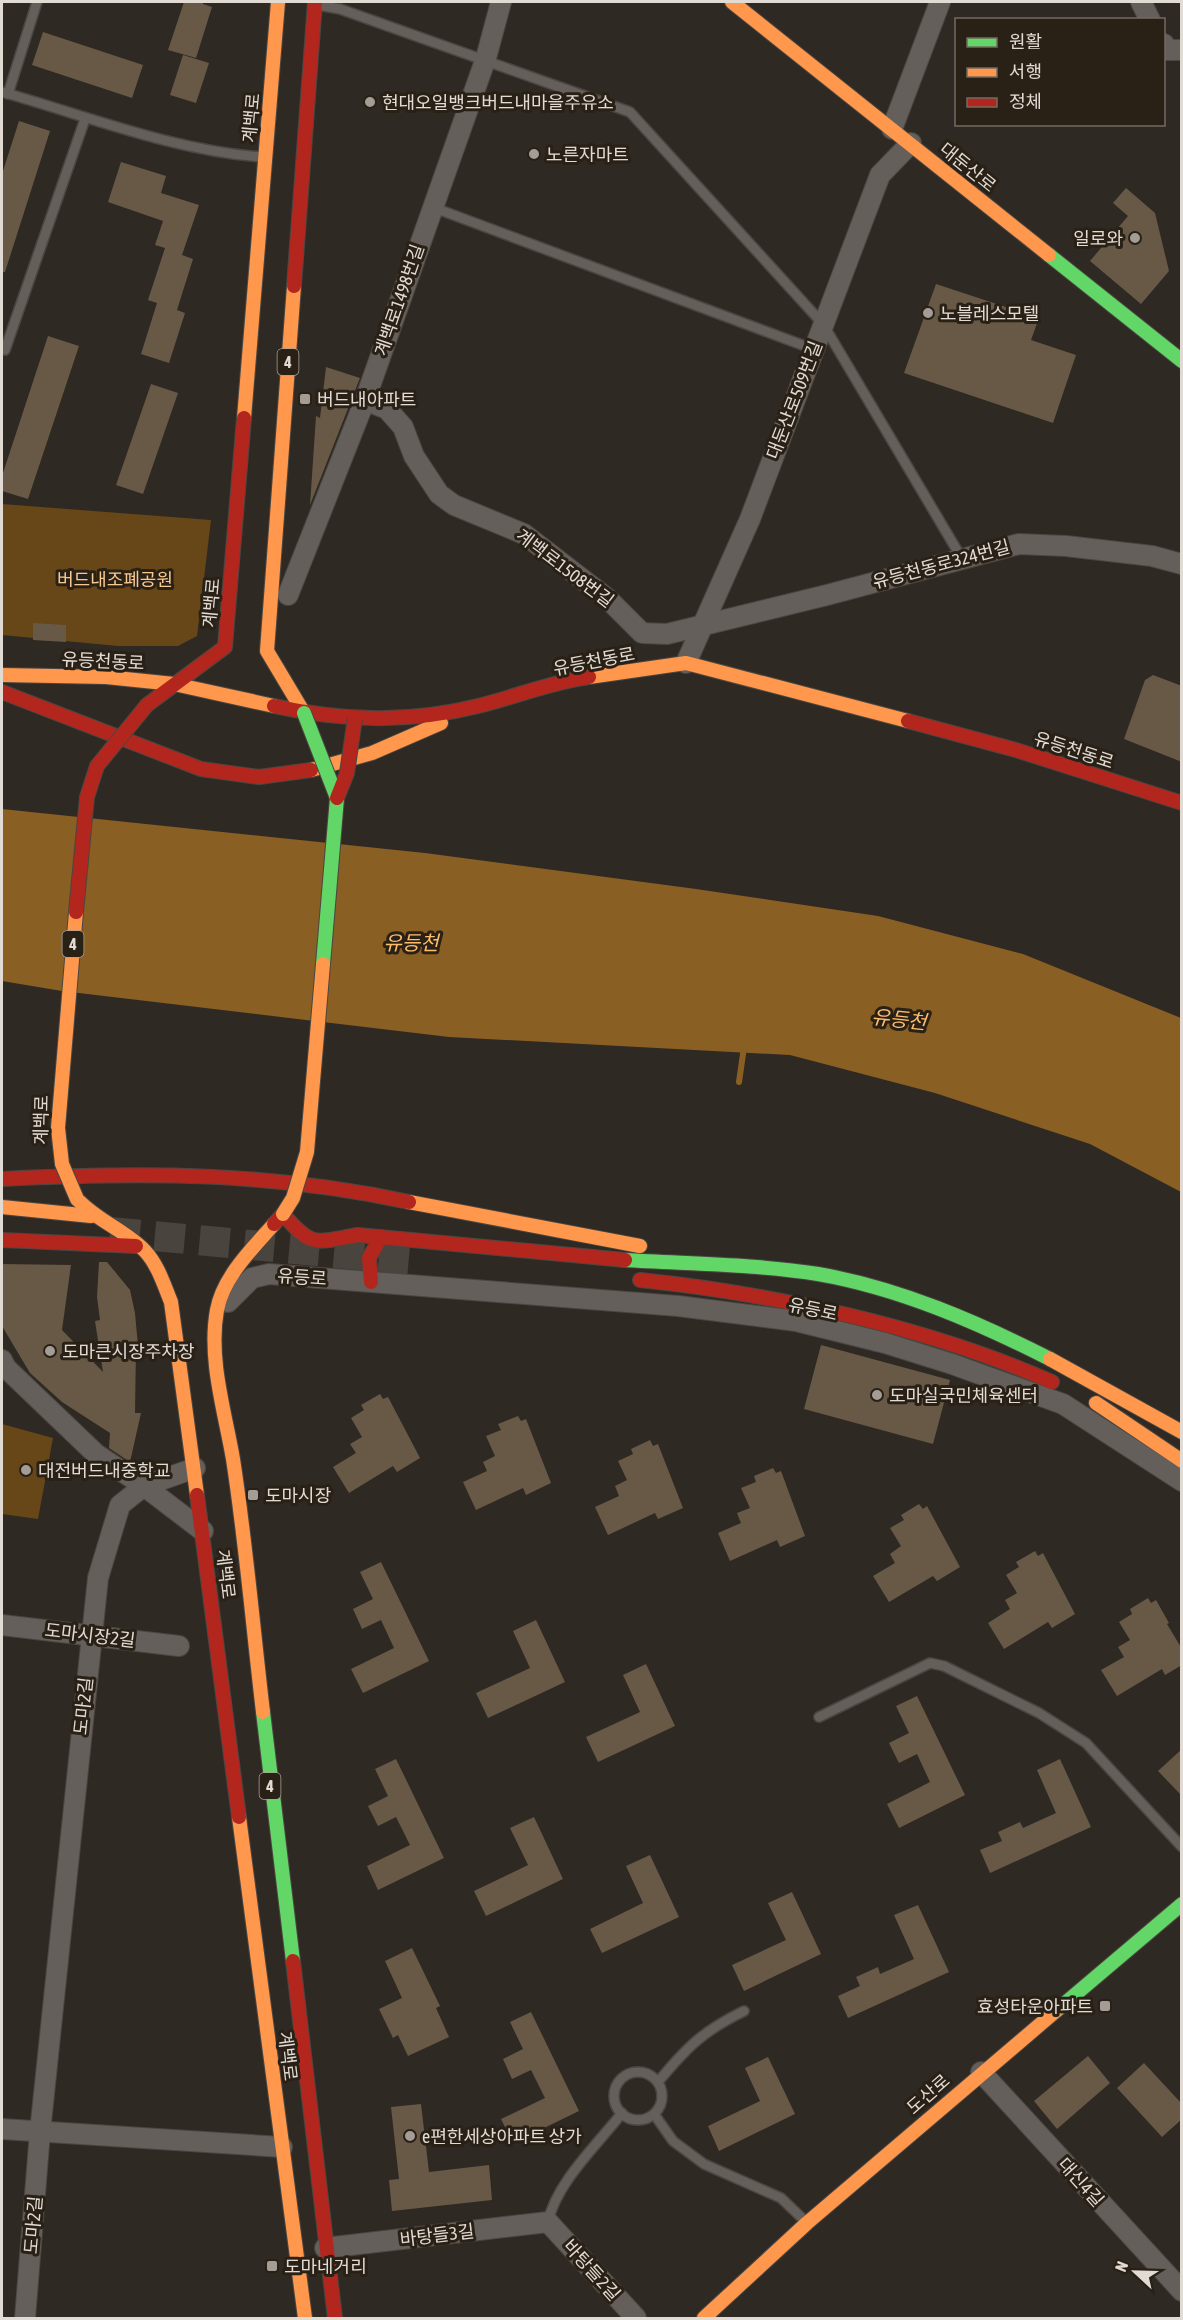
<svg xmlns="http://www.w3.org/2000/svg" width="1183" height="2320" font-family="'Asap Condensed','Noto Sans KR',sans-serif">
  <style>
    .green { fill: #674617 }
    .water { fill: #895f23 }
    .lines { fill: none; stroke-linecap: round; stroke-linejoin: round }
    .stream { stroke: #895f23; stroke-width: 6 }
    .building { fill: #675946 }
    .primary-tunnel { stroke: #4a443e; stroke-width: 30; stroke-dasharray: 30 15; stroke-linecap: butt }
    .lane-casing { stroke: #4b4641; stroke-width: 12 }
    .street-casing { stroke: #4b4641; stroke-width: 22 }
    .fast-casing { stroke: #4b4641; stroke-width: 16 }
    .slow-casing { stroke: #4b4641; stroke-width: 16 }
    .jam-casing { stroke: #4b4641; stroke-width: 16 }
    .lane { stroke: #645f5b; stroke-width: 9 }
    .street { stroke: #645f5b; stroke-width: 20 }
    .fast { stroke: #63d668; stroke-width: 14 }
    .slow { stroke: #ff974d; stroke-width: 14 }
    .jam { stroke: #b3261e; stroke-width: 14 }
    .fast-bridge-casing { stroke: #4b4641; stroke-width: 16; stroke-linecap: butt }
    .slow-bridge-casing { stroke: #4b4641; stroke-width: 16; stroke-linecap: butt }
    .jam-bridge-casing { stroke: #4b4641; stroke-width: 16; stroke-linecap: butt }
    .fast-bridge { stroke: #63d668; stroke-width: 14 }
    .slow-bridge { stroke: #ff974d; stroke-width: 14 }
    .jam-bridge { stroke: #b3261e; stroke-width: 14 }
    .poi-dot { fill: #a39d96; stroke: #292016; stroke-width: 2 }
    .labels { text-anchor: middle; dominant-baseline: central; stroke-width: 6; stroke-linejoin: round; paint-order: stroke }
    .shield { fill: #292016; stroke: #aaa39b; stroke-width: 1.5 }
    .shield-label { font-size: 16px; font-weight: bold; fill: #e1dbd4 }
    .poi-label { font-size: 18px; fill: #e1dbd4; stroke: #292016; text-anchor: start }
    .street-label { font-size: 18px; fill: #e1dbd4; stroke: #292016 }
    .park-label { font-size: 18px; fill: #f9c98f; stroke: #292016 }
    .water-label { font-size: 20px; font-style: italic; fill: #febd6c; stroke: #292016 }
  </style>
  <rect width="100%" height="100%" fill="#2f2924"/>
  <g class="green">
    <path d="M2,504L211,520L197,636L178,646H118L2,635Z"/>
    <path d="M2,1424L53,1438L38,1519L2,1514Z"/>
  </g>
  <path class="water" d="M2,809L425,853L696,889L878,916L1023,954L1181,1018V1192L1090,1144L935,1093L790,1055L449,1037L62,991L2,981Z"/>
  <g class="lines">
    <path class="stream" d="M739,1082L744,1047"/>
  </g>
  <g class="building">
    <path d="M184,2H203V4L212,7L196,58L168,50Z"/>
    <path d="M43,32L143,65L132,98L32,65Z"/>
    <path d="M183,55L209,63L196,103L170,95Z"/>
    <path d="M19,121L50,131L5,272H2V174Z"/>
    <path d="M121,162L166,176L161,193L199,205L182,255L193,259L177,310L185,313L169,363L141,354L157,303L148,300L165,248L155,245L163,221L108,202Z"/>
    <path d="M1126,188L1155,213L1169,271L1141,304L1090,261L1128,216L1113,203Z"/>
    <path d="M936,284L1039,318L1031,340L1076,355L1053,423L904,373Z"/>
    <path d="M48,336L79,346L28,499L2,491V476Z"/>
    <path d="M326,367L360,378L310,505L316,416L320,418Z"/>
    <path d="M151,384L178,393L143,494L116,485Z"/>
    <path d="M33,623L66,625V642L33,640Z"/>
    <path d="M1153,675L1182,686V762L1124,739L1145,680Z"/>
    <path d="M99,1262H107L130,1290L135,1313L138,1346H136L135,1413H141L130,1462L109,1448L110,1433L62,1402L30,1373L2,1326V1264L71,1265L62,1330L103,1372L95,1321L100,1320L97,1297Z"/>
    <path d="M821,1345L950,1380L933,1444L804,1409Z"/>
    <path d="M380,1394L383,1399L388,1397L420,1458L397,1472L393,1466L349,1493L333,1467L356,1453L350,1444L362,1437L351,1418L364,1410L361,1405Z"/>
    <path d="M518,1416L521,1421L526,1419L551,1483L526,1495L523,1488L476,1510L463,1482L487,1471L483,1462L495,1456L486,1436L501,1430L498,1424Z"/>
    <path d="M650,1440L653,1446L658,1444L683,1508L658,1519L655,1513L608,1535L595,1507L619,1496L615,1486L627,1480L618,1461L633,1454L631,1449Z"/>
    <path d="M773,1468L776,1473L781,1471L805,1536L780,1547L777,1540L730,1561L718,1533L741,1523L737,1513L750,1508L741,1488L756,1482L754,1476Z"/>
    <path d="M919,1504L923,1509L927,1506L960,1567L937,1581L933,1576L889,1602L873,1576L895,1563L890,1554L901,1546L890,1528L904,1520L901,1515Z"/>
    <path d="M1035,1551L1038,1556L1043,1553L1075,1614L1052,1628L1048,1622L1004,1649L988,1623L1010,1609L1005,1600L1017,1593L1006,1575L1019,1567L1016,1562Z"/>
    <path d="M381,1562L429,1661L363,1693L351,1669L394,1648L381,1620L362,1629L353,1609L373,1599L360,1572Z"/>
    <path d="M1148,1598L1151,1603L1156,1600L1169,1623L1167,1624L1182,1649V1665L1165,1675L1162,1669L1117,1696L1101,1670L1124,1657L1118,1647L1130,1640L1119,1622L1132,1614L1130,1609Z"/>
    <path d="M536,1620L565,1682L488,1718L476,1693L530,1668L513,1631Z"/>
    <path d="M646,1664L675,1726L598,1762L586,1737L640,1712L623,1675Z"/>
    <path d="M917,1696L965,1795L899,1828L887,1804L930,1782L917,1754L899,1763L889,1743L909,1733L896,1706Z"/>
    <path d="M1182,1749V1796L1158,1771Z"/>
    <path d="M396,1759L444,1858L378,1890L367,1866L410,1845L396,1817L378,1826L368,1806L388,1796L375,1769Z"/>
    <path d="M1060,1759L1091,1827L990,1873L980,1850L1002,1841L998,1832L1020,1822L1023,1828L1056,1813L1037,1770Z"/>
    <path d="M534,1817L563,1879L486,1916L474,1891L528,1865L510,1828Z"/>
    <path d="M650,1855L679,1917L602,1953L590,1929L643,1903L626,1866Z"/>
    <path d="M792,1892L821,1954L744,1991L732,1965L786,1940L768,1903Z"/>
    <path d="M918,1905L949,1972L848,2018L838,1996L860,1986L856,1977L878,1967L880,1974L914,1959L894,1915Z"/>
    <path d="M412,1948L440,2006L436,2008L449,2037L408,2056L398,2035L393,2038L379,2009L402,1998L385,1961Z"/>
    <path d="M531,2012L579,2111L513,2143L501,2119L545,2098L531,2070L512,2079L503,2059L523,2049L510,2022Z"/>
    <path d="M1088,2056L1110,2083L1057,2129L1034,2101Z"/>
    <path d="M768,2057L795,2114L719,2151L708,2126L760,2101L745,2068Z"/>
    <path d="M1144,2063L1182,2104V2119L1162,2137L1117,2088Z"/>
    <path d="M421,2104L429,2172L489,2165L492,2200L392,2211L389,2180L399,2179L391,2107Z"/>
  </g>
  <g class="lines">
    <path class="primary-tunnel" d="M110,1232L413,1260"/>
    <g class="lane-casing">
      <g id="lane">
        <path d="M318,5L340,9L630,112L823,324L961,557"/>
        <path d="M2,92C87,116 172,150 261,157"/>
        <path d="M8,94L37,2"/>
        <path d="M432,207L813,349"/>
        <path d="M2,349L5,350L85,119"/>
        <path d="M819,1717L930,1663L944,1666L1039,1713L1086,1743L1182,1847"/>
        <circle cx="638" cy="2096" r="24"/>
        <path d="M658,2082C687,2047 703,2031 744,2011"/>
        <path d="M654,2114L673,2141L704,2164L781,2198L805,2221"/>
        <path d="M548,2222C556,2183 597,2145 622,2113"/>
      </g>
    </g>
    <g class="street-casing">
      <g id="street">
        <path d="M1141,2L1150,20"/>
        <path d="M1164,44L1166,50H1182"/>
        <path d="M892,129L940,2"/>
        <path d="M365,400L387,409L403,427L414,456L439,494L454,505L524,534L608,599L642,633L667,634L827,595L1019,544L1066,546L1152,556L1182,564"/>
        <path d="M288,595L365,400L486,58L501,2"/>
        <path d="M686,663L750,519L880,175L911,143"/>
        <path d="M228,1302L252,1278L269,1274L678,1306L796,1321L885,1343L952,1364L1063,1404L1182,1481"/>
        <path d="M2,1360L6,1368L96,1454L144,1486L203,1531"/>
        <path d="M2,1625L179,1646"/>
        <path d="M981,2072L1182,2291"/>
        <path d="M2,2129L282,2147"/>
        <path d="M325,2248L548,2222L636,2318"/>
        <path d="M25,2318L40,2132L98,1578L120,1505L144,1486L195,1468"/>
      </g>
    </g>
    <g class="fast-casing">
      <g id="fast">
        <path d="M1049,255L1182,361"/>
        <path d="M625,1260C690,1264 754,1264 818,1274C899,1288 977,1322 1050,1359"/>
        <path d="M263,1712L293,1961"/>
        <path d="M1057,2010L1182,1904"/>
      </g>
    </g>
    <g class="slow-casing">
      <g id="slow">
        <path d="M732,2L1049,255"/>
        <path d="M294,286L267,651L304,713"/>
        <path d="M244,418L278,2"/>
        <path d="M2,675L106,677L174,684L274,706"/>
        <path d="M589,677L686,663L908,721"/>
        <path d="M311,770L372,753L441,723"/>
        <path d="M77,1199C97,1221 125,1230 145,1251C158,1265 164,1285 171,1302L197,1495"/>
        <path d="M409,1202L640,1246"/>
        <path d="M2,1207L91,1216"/>
        <path d="M1050,1359L1182,1432"/>
        <path d="M1096,1403L1182,1461"/>
        <path d="M263,1712C253,1628 246,1543 233,1459C225,1412 208,1359 217,1310C223,1277 252,1249 274,1224"/>
        <path d="M239,1817L305,2318"/>
        <path d="M704,2318L807,2223L1057,2010"/>
      </g>
    </g>
    <g class="jam-casing">
      <g id="jam">
        <path d="M294,286L315,2"/>
        <path d="M2,692L201,769L259,777L311,770"/>
        <path d="M147,705L225,647L244,418"/>
        <path d="M274,706C341,721 411,723 478,706C515,697 551,682 589,677"/>
        <path d="M908,721L1016,750L1182,803"/>
        <path d="M2,1179C143,1172 270,1172 409,1202"/>
        <path d="M274,1224L283,1214C313,1249 315,1242 358,1235L625,1260"/>
        <path d="M2,1240L136,1246"/>
        <path d="M640,1280C775,1294 927,1327 1052,1382"/>
        <path d="M371,1282L369,1258L381,1237"/>
        <path d="M197,1495L239,1817"/>
        <path d="M293,1961L335,2318"/>
      </g>
    </g>
    <use href="#lane" class="lane"/>
    <use href="#street" class="street"/>
    <use href="#fast" class="fast"/>
    <use href="#slow" class="slow"/>
    <use href="#jam" class="jam"/>
    <g class="fast-bridge-casing">
      <path id="fast-bridge" d="M304,713L337,798L323,964"/>
    </g>
    <g class="slow-bridge-casing">
      <g id="slow-bridge">
        <path d="M76,912L58,1128L62,1164L77,1199"/>
        <path d="M283,1214L293,1198L307,1152L323,964"/>
      </g>
    </g>
    <g class="jam-bridge-casing">
      <g id="jam-bridge">
        <path d="M337,798L347,773L355,718"/>
        <path d="M76,912L87,797L97,766L147,705"/>
      </g>
    </g>
    <use href="#fast-bridge" class="fast-bridge"/>
    <use href="#slow-bridge" class="slow-bridge"/>
    <use href="#jam-bridge" class="jam-bridge"/>
  </g>
  <g class="poi-dot">
    <circle cx="370" cy="102" r="6"/>
    <circle cx="534" cy="154" r="6"/>
    <circle cx="1135" cy="238" r="6"/>
    <circle cx="928" cy="313" r="6"/>
    <rect x="299" y="393" width="12" height="12" rx="3"/>
    <circle cx="50" cy="1351" r="6"/>
    <circle cx="877" cy="1395" r="6"/>
    <circle cx="26" cy="1470" r="6"/>
    <rect x="247" y="1489" width="12" height="12" rx="3"/>
    <rect x="1099" y="2000" width="12" height="12" rx="3"/>
    <circle cx="410" cy="2136" r="6"/>
    <rect x="266" y="2260" width="12" height="12" rx="3"/>
  </g>
  <g class="labels">
    <g class="shield">
      <rect x="277.5" y="349" width="21" height="26" rx="4.5"/>
      <rect x="62.5" y="931" width="21" height="26" rx="4.5"/>
      <rect x="259.5" y="1773" width="21" height="26" rx="4.5"/>
    </g>
    <g class="shield-label">
      <text x="288" y="362">4</text>
      <text x="73" y="944">4</text>
      <text x="270" y="1786">4</text>
    </g>
    <g class="poi-label">
      <text x="382" y="102">현대오일뱅크버드내마을주유소</text>
      <text x="546" y="154">노른자마트</text>
      <text x="1123" y="238" text-anchor="end">일로와</text>
      <text x="940" y="313">노블레스모텔</text>
      <text x="317" y="399">버드내아파트</text>
      <text x="62" y="1351">도마큰시장주차장</text>
      <text x="889" y="1395">도마실국민체육센터</text>
      <text x="38" y="1470">대전버드내중학교</text>
      <text x="265" y="1495">도마시장</text>
      <text x="1093" y="2006" text-anchor="end">효성타운아파트</text>
      <text x="422" y="2136">e편한세상아파트 상가</text>
      <text x="284" y="2266">도마네거리</text>
    </g>
    <g class="street-label">
      <text transform="translate(251 118) rotate(-85)">계백로</text>
      <text transform="translate(968 167) rotate(39)">대둔산로</text>
      <text transform="translate(399 300) rotate(-71)">계백로1498번길</text>
      <text transform="translate(794 400) rotate(-69)">대둔산로509번길</text>
      <text transform="translate(941 564) rotate(-15)">유등천동로324번길</text>
      <text transform="translate(565 568) rotate(37)">계백로1508번길</text>
      <text transform="translate(211 603) rotate(-85)">계백로</text>
      <text transform="translate(103 661) rotate(3)">유등천동로</text>
      <text transform="translate(594 661) rotate(-11)">유등천동로</text>
      <text transform="translate(1074 750) rotate(18)">유등천동로</text>
      <text transform="translate(41 1120) rotate(-89)">계백로</text>
      <text transform="translate(302 1277) rotate(4)">유등로</text>
      <text transform="translate(813 1309) rotate(12)">유등로</text>
      <text transform="translate(226 1574) rotate(83)">계백로</text>
      <text transform="translate(90 1635) rotate(7)">도마시장2길</text>
      <text transform="translate(83 1706) rotate(-84)">도마2길</text>
      <text transform="translate(288 2056) rotate(83)">계백로</text>
      <text transform="translate(928 2094) rotate(-41)">도산로</text>
      <text transform="translate(1081 2182) rotate(48)">대신4길</text>
      <text transform="translate(33 2225) rotate(-85)">도마2길</text>
      <text transform="translate(437 2235) rotate(-7)">바탕들3길</text>
      <text transform="translate(592 2270) rotate(48)">바탕들2길</text>
    </g>
    <g class="park-label">
      <text x="115" y="579">버드내조폐공원</text>
    </g>
    <g class="water-label">
      <text x="411" y="942">유등천</text>
      <text transform="translate(899 1019) rotate(6)">유등천</text>
    </g>
  </g>
  <rect width="1183" height="2320" fill="none" stroke="#e1dbd4" stroke-width="6"/>
  <rect x="955" y="18" width="210" height="108" fill="#292016" stroke="#736b62" stroke-width="1.5"/>
  <rect x="967" y="38" width="30" height="9" fill="#63d668" stroke="#736b62" stroke-width="1.5"/>
  <text x="1009" y="48" font-size="18" fill="#e1dbd4">원활</text>
  <rect x="967" y="68" width="30" height="9" fill="#ff974d" stroke="#736b62" stroke-width="1.5"/>
  <text x="1009" y="78" font-size="18" fill="#e1dbd4">서행</text>
  <rect x="967" y="98" width="30" height="9" fill="#b3261e" stroke="#736b62" stroke-width="1.5"/>
  <text x="1009" y="108" font-size="18" fill="#e1dbd4">정체</text>
  <g transform="translate(1135 2272) rotate(292)" stroke="#292016" stroke-width="4.5" paint-order="stroke">
  <path d="M0-4.5L10 22L0 15L-10 22Z" fill="#e1dbd4"/>
  <text y="-9" font-size="16" font-weight="bold" text-anchor="middle" fill="#e1dbd4">N</text>
  </g>
</svg>
